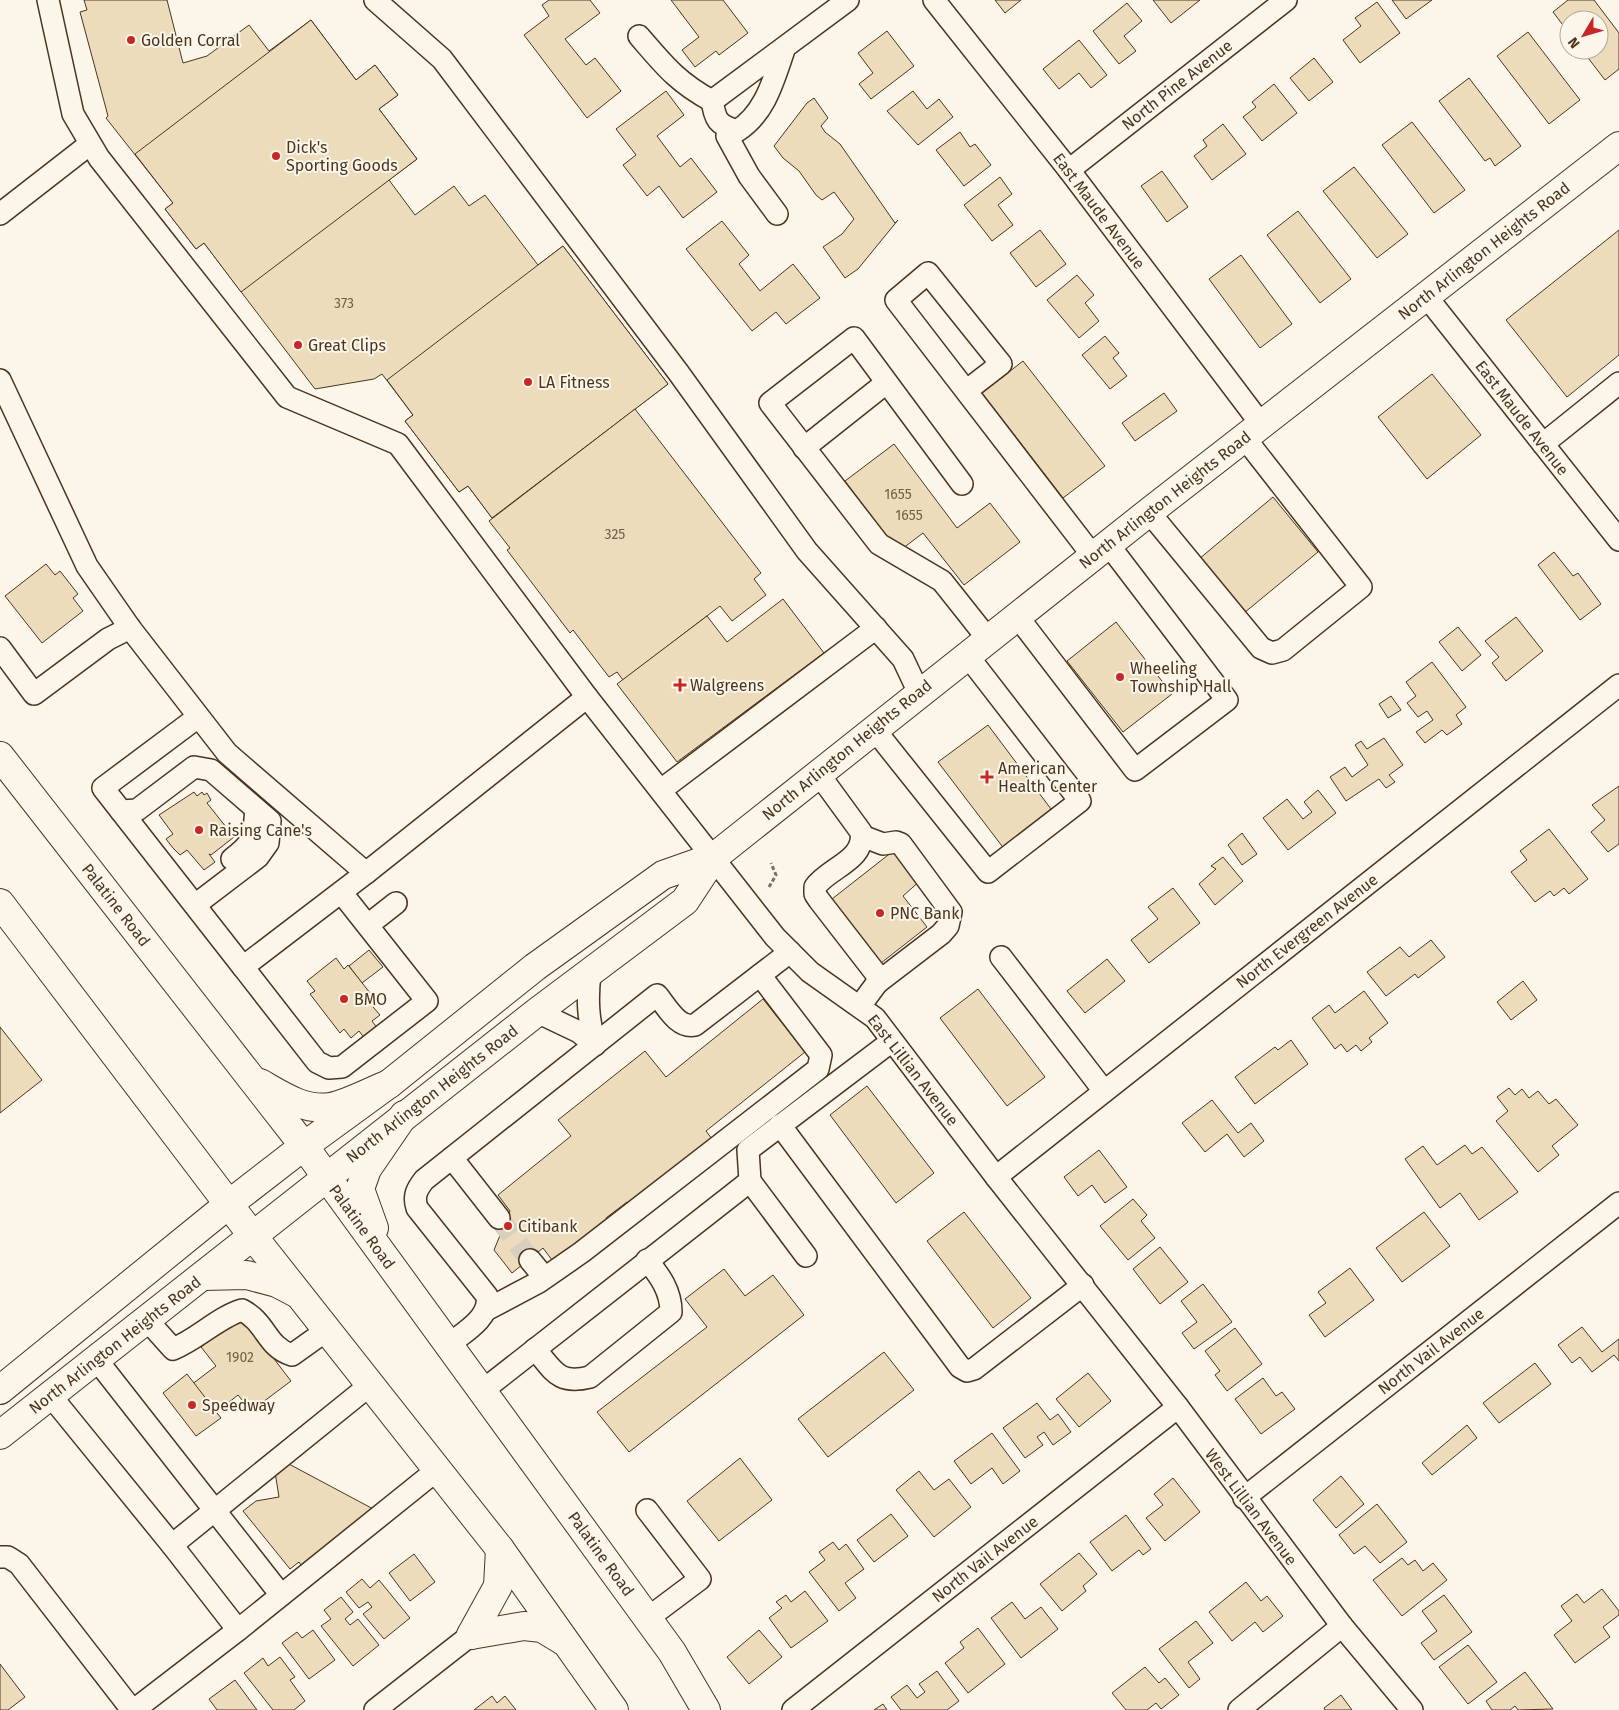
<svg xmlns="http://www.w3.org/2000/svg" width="1619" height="1710" font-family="'Fira Sans',sans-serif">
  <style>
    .building { fill: #ecdcbc; stroke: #4a3520 }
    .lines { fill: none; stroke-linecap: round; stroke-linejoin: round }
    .minor-tunnel { stroke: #d8cfc1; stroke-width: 21; stroke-dasharray: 21 11; stroke-linecap: butt }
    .minor-casing { stroke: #4a3520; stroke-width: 24 }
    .major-casing { stroke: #4a3520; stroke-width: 30 }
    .highway-casing { stroke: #4a3520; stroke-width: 30 }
    .path { stroke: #7f6f5c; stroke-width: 3; stroke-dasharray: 4 2.5; stroke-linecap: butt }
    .minor { stroke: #fbf6e9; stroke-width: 21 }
    .major { stroke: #fbf6e9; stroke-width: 28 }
    .highway { stroke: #fbf6e9; stroke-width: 28 }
    .poi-dot { fill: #c62828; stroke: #fbf6e9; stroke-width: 2 }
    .labels { text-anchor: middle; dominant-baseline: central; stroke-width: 4; stroke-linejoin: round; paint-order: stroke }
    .number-label { font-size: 14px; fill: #725f47 }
    .poi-label { font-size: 16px; fill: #4a3520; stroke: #fbf6e9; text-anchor: start }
    .street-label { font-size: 16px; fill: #4a3520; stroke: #fbf6e9 }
  </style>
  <rect width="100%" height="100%" fill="#fbf6e9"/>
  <g class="building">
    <path d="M84,0H167L183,63L207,56L249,25L269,51L311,20L356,80L375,65L398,95L379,109L417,159L389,180L415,215L454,186L469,206L485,195L538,265L563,246L668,384L492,518L468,486L459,492L405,421L413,415L382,374L374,379L315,389L204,243L196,249L165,209L173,203L106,118L108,116L80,12L87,10Z"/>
    <path d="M549,0H590L600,13L565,39L586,65L595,58L621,91L587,118L524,35L549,16L542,5Z"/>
    <path d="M671,0H723L748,33L719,55L716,51L695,67L682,50L699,37Z"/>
    <path d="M995,0H1021L1005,13Z"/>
    <path d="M1153,0H1200L1171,23Z"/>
    <path d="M1392,0H1432L1406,19Z"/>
    <path d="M1568,0H1594L1619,33V69L1605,80L1582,50H1599V20H1569V33L1553,12Z"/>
    <path d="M1377,2L1400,33L1360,63L1343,40L1361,26L1355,18Z"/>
    <path d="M1127,3L1142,21L1124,36L1136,51L1119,64L1093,31Z"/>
    <path d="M311,20L356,80L375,65L398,95L379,109L417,159L241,292L204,243L196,249L165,209L173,203L135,154Z"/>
    <path d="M887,31L914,66L871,99L859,84L873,73L858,53Z"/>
    <path d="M1528,32L1580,100L1549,124L1497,56Z"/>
    <path d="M1079,40L1107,75L1091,88L1079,73L1059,89L1043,69Z"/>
    <path d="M1314,58L1333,82L1309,101L1290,78Z"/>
    <path d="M1469,78L1521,146L1495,166L1490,158L1485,161L1439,101Z"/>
    <path d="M1274,84L1297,113L1262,141L1243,117L1256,107L1252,102Z"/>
    <path d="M666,91L684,115L657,136L680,167L691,158L717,192L683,218L659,186L647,196L623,165L636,155L616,129Z"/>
    <path d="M913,91L927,109L939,99L953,117L918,145L887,111Z"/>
    <path d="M814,98L828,118L821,126L825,132L840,144L895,223L898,220L858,269L845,278L823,247L842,234L854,219L834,192L822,200L816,195L799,171L783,158L774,146L807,103Z"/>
    <path d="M1412,122L1465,190L1434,213L1382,145Z"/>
    <path d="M1223,124L1246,154L1212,180L1194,156L1207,146L1203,140Z"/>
    <path d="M960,132L970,147L975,144L991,165L964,186L936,150Z"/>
    <path d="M1354,167L1408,234L1377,258L1323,191Z"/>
    <path d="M1162,171L1188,207L1167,222L1141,186Z"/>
    <path d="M1000,177L1012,194L998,205L1013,225L992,241L964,205Z"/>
    <path d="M1298,211L1351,279L1320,303L1267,235Z"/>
    <path d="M722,221L749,255L739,264L760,291L793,264L820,298L786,324L776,312L752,331L686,249Z"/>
    <path d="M1040,230L1066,264L1036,287L1010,253Z"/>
    <path d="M1619,230V355L1567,397L1506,320Z"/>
    <path d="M563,246L668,384L492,518L468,486L459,492L405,421L413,415L387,380Z"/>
    <path d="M1241,255L1292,324L1260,348L1209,279Z"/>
    <path d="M1077,275L1094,295L1085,303L1099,321L1079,338L1047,300Z"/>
    <path d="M1105,336L1119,353L1113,358L1127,376L1110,389L1082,355Z"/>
    <path d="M1023,361L1105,466L1063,498L982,393Z"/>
    <path d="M1432,374L1481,435L1427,479L1378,417Z"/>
    <path d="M1164,393L1177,411L1135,441L1122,423Z"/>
    <path d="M635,409L761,573L754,579L766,595L732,621L720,606L623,680L617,672L609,677L573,630L570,633L507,550L510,548L489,521Z"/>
    <path d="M894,444L957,528L990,503L1020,542L964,585L923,533L898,552L845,481Z"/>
    <path d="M1273,497L1318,552L1244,613L1199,559Z"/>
    <path d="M1554,552L1573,576L1578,573L1601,604L1580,620L1538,565Z"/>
    <path d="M46,564L55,575L60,571L78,594L73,598L83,611L42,643L5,596Z"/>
    <path d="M783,599L824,653L677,762L617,684L707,616L727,642Z"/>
    <path d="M1516,617L1543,651L1506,681L1492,663L1499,657L1485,641Z"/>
    <path d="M1116,622L1172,694L1123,732L1067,661Z"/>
    <path d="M1458,627L1481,655L1462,671L1439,642Z"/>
    <path d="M1432,662L1466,707L1456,715L1462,724L1447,735L1442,730L1425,743L1416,732L1433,720L1427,711L1418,717L1407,703L1416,696L1406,682Z"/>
    <path d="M1391,696L1401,710L1388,718L1379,704Z"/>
    <path d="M988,725L1054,813L1005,850L938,762Z"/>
    <path d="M1384,738L1403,765L1389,775L1395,782L1386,788L1379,779L1346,801L1330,777L1345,767L1352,777L1368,765L1355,745L1361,741L1367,749Z"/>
    <path d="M1619,786V844L1608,852L1591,832L1605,820L1592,805Z"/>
    <path d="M1318,790L1336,813L1288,850L1263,818L1287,799L1303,819L1312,812L1304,802Z"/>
    <path d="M194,792L197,796L202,792L204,795L207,793L211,800L207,803L234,837L211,855L209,854L215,862L204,870L187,850L180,855L173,848L166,839L173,834L159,815Z"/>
    <path d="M1549,829L1588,879L1569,894L1564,888L1554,896L1550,891L1535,902L1511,872L1527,860L1520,851Z"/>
    <path d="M1242,833L1257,854L1242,865L1228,845Z"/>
    <path d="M897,848L922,879L903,896L927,927L881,963L832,899Z"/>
    <path d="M1223,857L1243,881L1215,905L1199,884L1216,869L1211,866Z"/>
    <path d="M1173,888L1200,923L1149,963L1131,940L1158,919L1148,907Z"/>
    <path d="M1431,940L1445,957L1418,978L1415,974L1386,996L1367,972L1400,947L1409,957Z"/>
    <path d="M369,950L383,967L362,983L349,966Z"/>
    <path d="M336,958L344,969L348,965L378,1003L373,1007L380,1015L372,1021L378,1029L365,1039L359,1031L351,1038L344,1029L340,1033L310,994L315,991L307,981Z"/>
    <path d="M1107,959L1125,981L1085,1013L1067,991Z"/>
    <path d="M1523,981L1537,1000L1511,1020L1497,1002Z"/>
    <path d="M978,989L1045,1077L1007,1106L940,1018Z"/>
    <path d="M1364,991L1388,1023L1369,1038L1372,1042L1361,1051L1356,1045L1347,1052L1341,1044L1335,1049L1312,1018L1329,1005L1335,1013Z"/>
    <path d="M763,999L805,1052L706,1131L715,1143L632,1209L627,1202L606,1218L611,1225L558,1268L543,1248L512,1273L494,1250L510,1211L498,1195L571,1136L558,1120L645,1051L666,1077Z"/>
    <path d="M0,1027L42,1080L0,1113Z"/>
    <path d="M1291,1040L1308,1064L1255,1104L1235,1077L1275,1047L1278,1050Z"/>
    <path d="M867,1086L934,1173L896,1203L830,1115Z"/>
    <path d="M1509,1088L1515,1095L1522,1089L1529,1098L1538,1091L1549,1104L1556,1099L1578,1125L1552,1146L1559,1155L1538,1172L1496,1121L1508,1111L1497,1097Z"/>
    <path d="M1212,1100L1238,1133L1251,1123L1264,1141L1244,1157L1227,1134L1205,1152L1182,1123Z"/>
    <path d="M1465,1145L1472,1154L1482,1147L1518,1192L1479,1220L1460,1193L1440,1208L1405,1159L1423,1146L1437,1165Z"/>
    <path d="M1099,1150L1127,1187L1105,1203L1092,1185L1078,1196L1064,1177Z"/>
    <path d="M1133,1199L1147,1215L1141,1221L1155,1238L1128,1260L1100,1226Z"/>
    <path d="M964,1212L1031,1298L993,1328L927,1241Z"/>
    <path d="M1424,1212L1450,1246L1402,1282L1376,1248Z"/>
    <path d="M1160,1247L1188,1282L1160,1304L1133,1269Z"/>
    <path d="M1350,1268L1374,1300L1325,1337L1309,1315L1326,1303L1318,1292Z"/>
    <path d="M724,1269L745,1296L773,1275L804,1315L629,1452L597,1412L707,1327L685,1299Z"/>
    <path d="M1203,1284L1232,1322L1194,1349L1182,1333L1197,1322L1181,1301Z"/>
    <path d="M241,1316L291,1381L251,1411L238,1395L214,1414L191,1385L216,1366L201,1347Z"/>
    <path d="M1582,1327L1602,1352L1619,1339V1361L1614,1355L1592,1372L1580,1357L1572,1363L1558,1345Z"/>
    <path d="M1235,1328L1262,1364L1227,1391L1215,1375L1220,1371L1205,1351Z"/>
    <path d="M884,1352L914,1390L828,1457L798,1419Z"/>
    <path d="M1535,1363L1551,1384L1499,1423L1483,1403Z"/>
    <path d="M1088,1373L1111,1401L1079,1427L1056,1399Z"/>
    <path d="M187,1374L221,1418L196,1436L163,1393Z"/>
    <path d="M1263,1378L1276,1396L1282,1392L1295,1409L1261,1434L1235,1399Z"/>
    <path d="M1037,1403L1050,1420L1058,1414L1071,1432L1053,1445L1044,1432L1037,1437L1043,1445L1025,1458L1003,1428Z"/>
    <path d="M1467,1425L1477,1438L1432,1475L1422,1463Z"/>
    <path d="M992,1433L1020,1471L1003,1484L992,1468L971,1484L954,1461Z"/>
    <path d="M740,1458L772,1500L719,1541L687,1501Z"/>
    <path d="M287,1463L377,1511L305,1571L299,1562L290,1569L243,1511L256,1501L279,1497L275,1472Z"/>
    <path d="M919,1471L934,1490L949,1479L971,1507L934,1537L896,1490Z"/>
    <path d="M1341,1476L1364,1504L1336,1528L1313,1500Z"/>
    <path d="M1173,1478L1200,1512L1165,1541L1146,1518L1163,1505L1154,1494Z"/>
    <path d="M1377,1504L1407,1542L1380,1563L1365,1546L1354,1554L1339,1535Z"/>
    <path d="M891,1514L908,1536L874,1562L857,1540Z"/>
    <path d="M1126,1515L1151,1549L1143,1555L1139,1550L1112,1571L1090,1542Z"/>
    <path d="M833,1542L839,1550L846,1544L864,1569L845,1583L856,1598L839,1611L809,1572L825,1560L819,1552Z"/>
    <path d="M1079,1553L1097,1574L1083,1586L1086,1591L1062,1611L1040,1584Z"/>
    <path d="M414,1554L435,1582L410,1601L389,1573Z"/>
    <path d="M1402,1558L1408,1565L1415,1560L1423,1571L1433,1563L1447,1580L1402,1616L1373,1580Z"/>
    <path d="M362,1579L370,1588L379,1580L410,1618L384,1639L363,1614L372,1607L368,1602L359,1608L346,1592Z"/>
    <path d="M1246,1582L1261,1601L1267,1596L1283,1616L1263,1632L1255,1622L1232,1641L1209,1612Z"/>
    <path d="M1602,1589L1619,1611V1615L1603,1627L1610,1637L1575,1663L1554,1635L1572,1621L1561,1606L1577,1594L1584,1603Z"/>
    <path d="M805,1591L828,1621L791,1648L769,1618L782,1608L776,1602L786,1595L791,1602Z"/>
    <path d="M1444,1595L1472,1632L1434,1660L1421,1643L1437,1631L1422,1611Z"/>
    <path d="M341,1597L353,1612L345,1619L350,1625L358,1619L379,1645L353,1666L321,1626L331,1619L324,1610Z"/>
    <path d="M1012,1602L1025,1619L1041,1607L1058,1629L1021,1658L991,1618Z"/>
    <path d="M1196,1621L1213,1643L1188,1662L1200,1679L1189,1688L1159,1649Z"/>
    <path d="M978,1628L1005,1664L968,1693L945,1663L964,1648L960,1642Z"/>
    <path d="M313,1630L335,1660L309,1679L282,1643L297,1632L302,1638Z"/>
    <path d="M759,1630L782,1657L749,1684L727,1657Z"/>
    <path d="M1468,1645L1497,1682L1468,1704L1439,1667Z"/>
    <path d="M280,1657L295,1677L290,1680L305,1701L294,1710H273L244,1673L263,1658L268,1666Z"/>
    <path d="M0,1664L25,1697L8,1710H0Z"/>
    <path d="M1145,1667L1159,1683L1165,1678L1179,1695L1161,1709L1156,1703L1147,1710H1126L1112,1693Z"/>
    <path d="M937,1671L959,1701L947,1710H901L891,1697L907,1685L917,1698L925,1692L919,1684Z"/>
    <path d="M1525,1672L1553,1709L1518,1710L1515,1706L1510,1710H1492L1486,1701Z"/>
    <path d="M235,1680L257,1710H217L209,1699Z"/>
    <path d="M1341,1695L1352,1710H1325L1324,1708Z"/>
    <path d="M492,1696L497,1703L505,1696L516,1710H474Z"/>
    <path d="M883,1704L887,1710H874Z"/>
  </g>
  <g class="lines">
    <path class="minor-tunnel" d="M499,1218L530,1260"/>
    <g class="minor-casing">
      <g id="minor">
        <path d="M48,0L73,114L99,158L287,397L398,444L587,697L775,937L810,972L875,1018L996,1177L1178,1407L1342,1626L1412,1710"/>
        <path d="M375,0L442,59L678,372L807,551L903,659L919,693"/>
        <path d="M934,0L1069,170L1261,424"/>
        <path d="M639,36C664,65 677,82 712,101"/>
        <path d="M785,47C774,78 766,113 737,131C717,124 716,121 712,101L848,0"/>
        <path d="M729,129L727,136L749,176L777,214"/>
        <path d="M1069,170L1286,0"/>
        <path d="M0,214L90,144"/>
        <path d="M1426,296L1619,540"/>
        <path d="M0,380L87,566L130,628L227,753L366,873L587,697"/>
        <path d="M966,391L1001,364L928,273L896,300L1093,556"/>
        <path d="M1543,444L1619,383"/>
        <path d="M804,448L886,383"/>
        <path d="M962,484L854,338L770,403L879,544L942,581L988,639"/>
        <path d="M1149,512L1261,648L1272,653L1283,650L1361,587L1244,437"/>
        <path d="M1017,616L1135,770L1227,700L1108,544"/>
        <path d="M0,648L34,694L108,639L130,628"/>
        <path d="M198,717L103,788L243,967"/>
        <path d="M874,729L988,872L1080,801L967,655"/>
        <path d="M818,773L861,832C866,860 828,868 815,887V894L819,900L877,975V983L860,1006"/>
        <path d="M661,790L876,628"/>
        <path d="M121,811L137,810L194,767L211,770L270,821L268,843L258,857L195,905"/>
        <path d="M862,836L883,844L896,842L901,844L951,912L948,926L941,934L877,983"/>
        <path d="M232,859C256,840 253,838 256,809"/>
        <path d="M341,892L427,1001L342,1067L329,1068L317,1062L243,967L366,873"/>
        <path d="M368,925L396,903"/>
        <path d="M1001,957L1104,1091"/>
        <path d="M537,1012L579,1032L595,1045C588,1019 587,999 590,973"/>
        <path d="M780,1125L960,1367L967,1371L974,1369L1083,1285"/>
        <path d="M452,1158L499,1218"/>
        <path d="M996,1177L1619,685"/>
        <path d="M750,1181L748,1150L892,1041"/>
        <path d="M530,1260L544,1277"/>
        <path d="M488,1309L539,1282L582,1252L818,1069L821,1055L760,975"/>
        <path d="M147,1320L173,1349C198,1339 217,1318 242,1310C267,1323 266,1347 292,1355L327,1330"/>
        <path d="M448,1345C463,1333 491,1318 487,1296L417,1208C413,1196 417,1189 424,1180L657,995C667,1007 678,1029 695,1025L790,952"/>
        <path d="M535,1349C554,1371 558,1385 590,1377L671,1312C671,1291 660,1276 647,1260"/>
        <path d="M96,1359L281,1595"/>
        <path d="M370,1385L172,1545L238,1630L437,1470"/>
        <path d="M482,1391L750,1181L806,1256"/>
        <path d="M50,1395L172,1545"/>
        <path d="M1244,1498L1619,1203"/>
        <path d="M647,1510L700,1579L648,1618"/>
        <path d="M0,1557H8L19,1564L132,1710"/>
        <path d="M134,1710L238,1630"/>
        <path d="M375,1710L471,1635"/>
        <path d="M793,1710L1178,1407"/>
        <path d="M1239,1710L1342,1626"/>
      </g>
    </g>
    <g class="major-casing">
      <g id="major">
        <path d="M0,1390L229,1204L304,1146L389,1084L535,967L663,875L714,857"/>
        <path d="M0,1435L537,1012L685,901L714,857L733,842L1149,512L1619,146"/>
      </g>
    </g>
    <g class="highway-casing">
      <g id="highway">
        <path d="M0,756L304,1146L672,1652L706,1710"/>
        <path d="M0,903L252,1235L500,1549L614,1710"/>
        <path d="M260,1083C281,1095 304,1111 330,1107C347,1104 371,1091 389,1084"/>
        <path d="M374,1228L360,1189L367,1169L404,1115"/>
        <path d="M203,1276L247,1275L277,1283L298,1294"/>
        <path d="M471,1635L524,1626L542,1628L565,1642"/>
        <path d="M471,1635L498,1586L500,1549"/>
      </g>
    </g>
    <path class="path" d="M769,887L776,875L771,863"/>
    <use href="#minor" class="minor"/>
    <use href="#major" class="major"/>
    <use href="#highway" class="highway"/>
  </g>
  <g class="poi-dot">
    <circle cx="131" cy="40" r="5"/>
    <circle cx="276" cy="156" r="5"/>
    <circle cx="298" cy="345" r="5"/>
    <circle cx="528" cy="382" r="5"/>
    <circle cx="1120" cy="677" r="5"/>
    <path d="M677.5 677.5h5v5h5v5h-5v5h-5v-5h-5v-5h5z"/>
    <path d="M984.5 769.5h5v5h5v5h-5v5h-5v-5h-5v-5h5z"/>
    <circle cx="199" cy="830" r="5"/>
    <circle cx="880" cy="913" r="5"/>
    <circle cx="344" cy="999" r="5"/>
    <circle cx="508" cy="1226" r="5"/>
    <circle cx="192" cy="1405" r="5"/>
  </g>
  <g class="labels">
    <g class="number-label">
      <text x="344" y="303">373</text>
      <text x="898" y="494">1655</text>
      <text x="909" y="515">1655</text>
      <text x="615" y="534">325</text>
      <text x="240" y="1357">1902</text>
    </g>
    <g class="poi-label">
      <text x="141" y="40">Golden Corral</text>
      <text x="286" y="147">Dick's<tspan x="286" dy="18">Sporting Goods</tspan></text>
      <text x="308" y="345">Great Clips</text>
      <text x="538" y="382">LA Fitness</text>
      <text x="1130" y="668">Wheeling<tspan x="1130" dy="18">Township Hall</tspan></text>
      <text x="690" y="685">Walgreens</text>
      <text x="998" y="768">American<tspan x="998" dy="18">Health Center</tspan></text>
      <text x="209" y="830">Raising Cane's</text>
      <text x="890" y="913">PNC Bank</text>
      <text x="354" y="999">BMO</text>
      <text x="518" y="1226">Citibank</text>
      <text x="202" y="1405">Speedway</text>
    </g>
    <g class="street-label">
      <text transform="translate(1177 85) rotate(-38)">North Pine Avenue</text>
      <text transform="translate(1099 211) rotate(53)">East Maude Avenue</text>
      <text transform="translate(1484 251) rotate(-38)">North Arlington Heights Road</text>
      <text transform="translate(1522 418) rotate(52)">East Maude Avenue</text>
      <text transform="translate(1165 500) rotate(-38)">North Arlington Heights Road</text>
      <text transform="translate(847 750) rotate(-39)">North Arlington Heights Road</text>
      <text transform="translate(116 905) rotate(52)">Palatine Road</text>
      <text transform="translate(1307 931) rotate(-38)">North Evergreen Avenue</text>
      <text transform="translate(913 1070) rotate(52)">East Lillian Avenue</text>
      <text transform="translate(432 1094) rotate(-38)">North Arlington Heights Road</text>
      <text transform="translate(362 1227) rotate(54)">Palatine Road</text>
      <text transform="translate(115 1345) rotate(-38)">North Arlington Heights Road</text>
      <text transform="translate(1431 1351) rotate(-38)">North Vail Avenue</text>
      <text transform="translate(1251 1507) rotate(53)">West Lillian Avenue</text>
      <text transform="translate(601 1554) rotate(54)">Palatine Road</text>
      <text transform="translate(985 1559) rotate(-38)">North Vail Avenue</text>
    </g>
  </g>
  <g transform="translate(1584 35) rotate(232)"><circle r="24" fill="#fbf6e9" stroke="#b4a999"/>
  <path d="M0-4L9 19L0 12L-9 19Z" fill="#c62828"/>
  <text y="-8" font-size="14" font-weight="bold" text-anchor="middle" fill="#4a3520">N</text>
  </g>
</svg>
